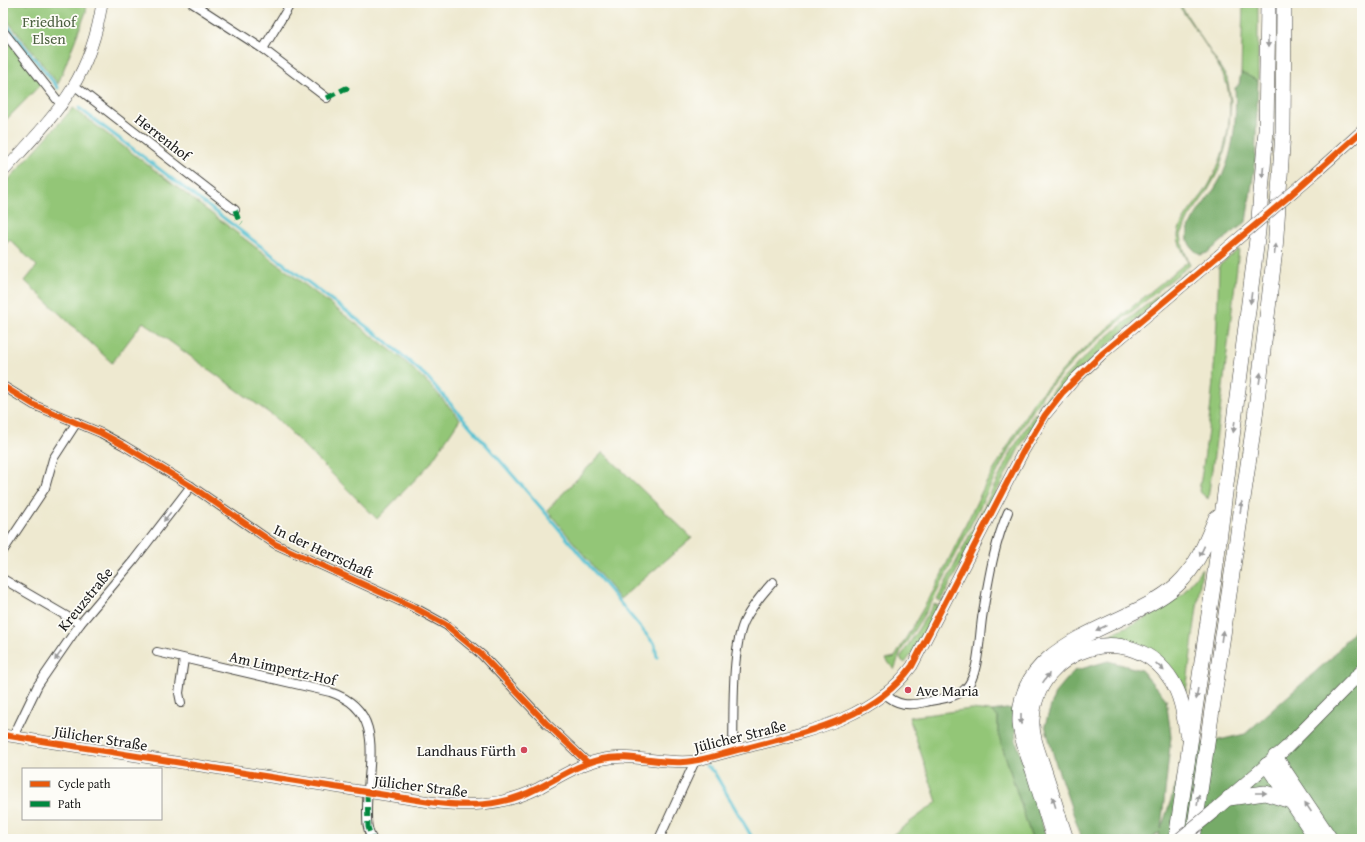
<svg xmlns="http://www.w3.org/2000/svg" width="1365" height="842" font-family="'Gentium Book Plus',serif">
  <style>
    .green { fill: #93c677; stroke: #58714a }
    .forest { fill: #76ab68; stroke: #496442 }
    .lines { fill: none; stroke-linecap: round; stroke-linejoin: round }
    .stream { stroke: #56c1d2; stroke-width: 3 }
    .street-casing { stroke: #3c3b37; stroke-width: 10 }
    .secondary-casing { stroke: #3c3b37; stroke-width: 12 }
    .primary-casing { stroke: #3c3b37; stroke-width: 14 }
    .highway-casing { stroke: #3c3b37; stroke-width: 16 }
    .street { stroke: #fff; stroke-width: 8 }
    .secondary { stroke: #fff; stroke-width: 11 }
    .primary { stroke: #fff; stroke-width: 13 }
    .highway { stroke: #fff; stroke-width: 15 }
    .secondary-bridge-casing { stroke: #3c3b37; stroke-width: 12; stroke-linecap: butt }
    .primary-bridge-casing { stroke: #3c3b37; stroke-width: 14; stroke-linecap: butt }
    .secondary-bridge { stroke: #fff; stroke-width: 11 }
    .primary-bridge { stroke: #fff; stroke-width: 13 }
    .quiet { stroke: #00873e; stroke-width: 5; stroke-dasharray: 10 5; stroke-linecap: butt }
    .cycleway-casing { stroke: #fdfcf7; stroke-width: 8 }
    .cycleway { stroke: #e8590c; stroke-width: 6 }
    .oneway { fill: #999 }
    .poi-dot { fill: #d1495b; stroke: #fdfcf7; stroke-width: 1.5 }
    .labels { text-anchor: middle; dominant-baseline: central; stroke-width: 3.5; stroke-linejoin: round; paint-order: stroke }
    .park-label { font-size: 15px; fill: #4c6040; stroke: #fdfcf7 }
    .street-label { font-size: 15px; fill: #1c1c1c; stroke: #fdfcf7 }
    .poi-label { font-size: 15px; fill: #1c1c1c; stroke: #fdfcf7; text-anchor: start }
  </style>
  <rect width="100%" height="100%" fill="#fdfcf7"/>
  <filter id="ink" filterUnits="userSpaceOnUse"><feTurbulence type="fractalNoise" baseFrequency=".025" numOctaves="2"/><feDisplacementMap in="SourceGraphic" scale="8" xChannelSelector="R" yChannelSelector="G"/><feConvolveMatrix kernelMatrix="1 2 1 2 8 2 1 2 1" color-interpolation-filters="sRGB"/></filter>
  <filter id="wash" filterUnits="userSpaceOnUse"><feTurbulence type="fractalNoise" baseFrequency=".012" numOctaves="4" result="noise"/><feDisplacementMap in="SourceGraphic" scale="16" xChannelSelector="R" yChannelSelector="G"/><feGaussianBlur stdDeviation="0.9" result="paint"/><feColorMatrix in="noise" values="0 0 0 0 0 0 0 0 0 0 0 0 0 0 0 0 0 1.4 0 .05"/><feComposite in="paint" operator="in"/></filter>
  <g filter="url(#wash)">
    <rect width="100%" height="100%" fill="#eee9d0"/>
    <g class="green">
      <path d="M3,3H87L86,12L58,84L3,15Z"/>
      <path d="M1177,3H1179L1227,78L1231,101L1227,142L1219,170L1207,192L1189,217L1181,235L1183,247L1190,265L1110,329L1076,359L1044,393L1010,447L933,600L901,651L894,670L886,659L895,657L934,590L984,487L1034,401L1074,358L1127,311L1188,261C1184,254 1178,244 1178,235C1180,219 1196,204 1205,191C1222,165 1235,120 1228,89C1223,66 1191,24 1177,3Z"/>
      <path d="M1243,3H1258V81L1241,72Z"/>
      <path d="M3,35L42,83L3,123Z"/>
      <path d="M73,108L401,358L431,386L460,419L429,465L377,519L276,418L143,322L112,363L25,281L37,266L10,240L3,247V186Z"/>
      <path d="M1239,249L1222,396L1208,499L1199,491C1212,417 1217,342 1219,266Z"/>
      <path d="M1189,270L1187,275L1067,381L1042,411L1038,408C1080,353 1136,315 1189,270Z"/>
      <path d="M1035,413L1039,416L1018,450L941,602L937,600L1013,449Z"/>
      <path d="M603,452L692,538L620,599L547,510Z"/>
      <path d="M1202,568L1186,692L1171,667L1141,645L1102,638L1150,616L1183,594Z"/>
      <path d="M934,604L939,606L914,651L905,663L900,659L902,655Z"/>
      <path d="M971,709L991,711L998,717V733L1032,839H887L937,802L909,717Z"/>
    </g>
    <g class="forest">
      <path d="M1241,72L1258,81L1255,165L1246,222L1207,253L1200,255C1192,249 1186,243 1188,232C1192,215 1209,199 1218,183C1234,157 1237,118 1235,88L1239,85Z"/>
      <path d="M1362,621V839H1158L1160,832L1151,839H1082L1056,764L1045,725L1055,693L1074,671L1108,661L1141,670L1166,699L1171,736L1161,829L1189,747L1245,734L1332,657Z"/>
      <path d="M1014,708L1016,740L1047,839H1032L998,733V717L991,711Z"/>
    </g>
    <g class="lines">
      <g class="stream">
        <path d="M3,20L58,88"/>
        <path d="M79,108L388,343L428,378L544,511L655,645L657,657"/>
        <path d="M706,766L714,772L753,839"/>
      </g>
    </g>
  </g>
  <g filter="url(#ink)">
    <g class="lines">
      <g class="street-casing">
        <g id="street">
          <path d="M192,3L263,49L327,98"/>
          <path d="M3,31L62,106"/>
          <path d="M263,49L291,3"/>
          <path d="M75,86L235,210"/>
          <path d="M3,386L34,405L101,433L123,445L191,486L275,544L415,608L446,625L482,655L547,724L588,763"/>
          <path d="M3,551L45,488L53,459L77,422"/>
          <path d="M3,579L80,624"/>
          <path d="M157,652L330,692C389,711 366,767 367,812C367,822 367,830 372,839"/>
          <path d="M884,693C897,706 909,706 926,702C938,699 957,698 966,688C980,674 979,632 983,612C989,578 994,544 1008,512"/>
          <path d="M181,703L179,693L184,659"/>
          <path d="M13,737L38,685L80,624L134,560L191,486"/>
          <path d="M733,751C734,716 731,652 744,622C751,607 762,594 773,582"/>
          <path d="M659,839L695,761"/>
        </g>
      </g>
      <g class="secondary-casing">
        <g id="secondary">
          <path d="M3,172C54,115 90,83 102,3"/>
          <path d="M1314,174L1362,131"/>
          <path d="M3,735L430,802C468,807 502,806 537,789C558,778 580,763 604,759C633,753 664,765 695,761C717,755 738,749 760,744C816,730 876,715 912,666L1023,452L1045,415L1074,380L1103,353L1218,256"/>
        </g>
      </g>
      <g class="primary-casing">
        <path id="primary" d="M1214,811L1286,748L1362,671"/>
      </g>
      <g class="highway-casing">
        <g id="highway">
          <path d="M1275,757L1330,839"/>
          <path d="M1267,765L1317,839"/>
          <path d="M1229,798L1265,793L1291,801"/>
          <path d="M1054,839C1047,816 1040,793 1033,770C1028,755 1021,739 1020,723C1016,638 1128,629 1177,585C1197,567 1206,542 1216,518"/>
          <path d="M1066,839C1058,815 1051,791 1043,767C1038,752 1031,736 1032,720C1036,646 1132,617 1172,681C1182,697 1184,715 1187,733"/>
          <path d="M1176,839L1214,580L1258,231L1266,130L1268,3"/>
          <path d="M1193,839L1255,417L1275,250L1283,132L1284,3"/>
        </g>
      </g>
      <use href="#street" class="street"/>
      <use href="#secondary" class="secondary"/>
      <use href="#primary" class="primary"/>
      <use href="#highway" class="highway"/>
      <g class="secondary-bridge-casing">
        <path id="secondary-bridge" d="M1218,256L1314,174"/>
      </g>
      <g class="primary-bridge-casing">
        <path id="primary-bridge" d="M1180,839L1214,811"/>
      </g>
      <use href="#secondary-bridge" class="secondary-bridge"/>
      <use href="#primary-bridge" class="primary-bridge"/>
      <g class="quiet">
        <path d="M327,98L346,88L352,93"/>
        <path d="M235,210L239,221L242,223"/>
        <path d="M367,792L368,827L372,839"/>
      </g>
      <g class="cycleway-casing">
        <g id="cycleway">
          <path d="M3,386L34,405L101,433L123,445L191,486L275,544L415,608L446,625L482,655L547,724L588,763"/>
          <path d="M3,735L430,802C467,807 502,807 536,789C557,779 578,764 602,759C628,753 656,764 683,762C703,761 723,753 742,749C803,733 873,720 912,666L1023,452L1045,415L1063,392L1103,353L1286,199L1362,131"/>
        </g>
      </g>
      <use href="#cycleway" class="cycleway"/>
    </g>
    <defs><path id="oneway-solid" d="M-6-.8H1V-3.2L6.5 0L1 3.2V.8H-6Z"/></defs>
    <g class="oneway">
      <use href="#oneway-solid" transform="translate(1268 42) rotate(90)"/>
      <use href="#oneway-solid" transform="translate(1263 172) rotate(95)"/>
      <use href="#oneway-solid" transform="translate(1275 249) rotate(-84)"/>
      <use href="#oneway-solid" transform="translate(1251 298) rotate(97)"/>
      <use href="#oneway-solid" transform="translate(1260 378) rotate(-82)"/>
      <use href="#oneway-solid" transform="translate(1234 427) rotate(98)"/>
      <use href="#oneway-solid" transform="translate(1241 507) rotate(-82)"/>
      <use href="#oneway-solid" transform="translate(167 517) rotate(128)"/>
      <use href="#oneway-solid" transform="translate(1202 551) rotate(115)"/>
      <use href="#oneway-solid" transform="translate(1101 628) rotate(156)"/>
      <use href="#oneway-solid" transform="translate(1222 636) rotate(-82)"/>
      <use href="#oneway-solid" transform="translate(58 656) rotate(125)"/>
      <use href="#oneway-solid" transform="translate(1160 667) rotate(43)"/>
      <use href="#oneway-solid" transform="translate(1046 678) rotate(-55)"/>
      <use href="#oneway-solid" transform="translate(1197 694) rotate(98)"/>
      <use href="#oneway-solid" transform="translate(1021 719) rotate(90)"/>
      <use href="#oneway-solid" transform="translate(1261 793)"/>
      <use href="#oneway-solid" transform="translate(1198 800) rotate(-82)"/>
      <use href="#oneway-solid" transform="translate(1054 802) rotate(-107)"/>
      <use href="#oneway-solid" transform="translate(1308 807) rotate(-124)"/>
    </g>
  </g>
  <g class="poi-dot">
    <circle cx="908" cy="690" r="4"/>
    <circle cx="524" cy="750" r="4"/>
  </g>
  <g class="labels">
    <g class="park-label">
      <text x="49" y="21">Friedhof<tspan x="49" dy="17">Elsen</tspan></text>
    </g>
    <g class="street-label">
      <text transform="translate(163 137) rotate(38)">Herrenhof</text>
      <text transform="translate(324 551) rotate(25)">In der Herrschaft</text>
      <text transform="translate(85 599) rotate(-51)">Kreuzstraße</text>
      <text transform="translate(283 668) rotate(13)">Am Limpertz-Hof</text>
      <text transform="translate(740 736) rotate(-14)">Jülicher Straße</text>
      <text transform="translate(101 738) rotate(9)">Jülicher Straße</text>
      <text transform="translate(421 786) rotate(7)">Jülicher Straße</text>
    </g>
    <g class="poi-label">
      <text x="916" y="690">Ave Maria</text>
      <text x="516" y="750" text-anchor="end">Landhaus Fürth</text>
    </g>
  </g>
  <rect width="1365" height="842" fill="none" stroke="#fdfcf7" stroke-width="16"/>
  <rect x="22" y="768" width="140" height="52" fill="#fdfcf7" stroke="#a3a29f"/>
  <rect x="30" y="781" width="20" height="6" fill="#e8590c" stroke="#a3a29f"/>
  <text x="58" y="788" font-size="12" fill="#1c1c1c">Cycle path</text>
  <rect x="30" y="801" width="20" height="6" fill="#00873e" stroke="#a3a29f"/>
  <text x="58" y="808" font-size="12" fill="#1c1c1c">Path</text>
</svg>
